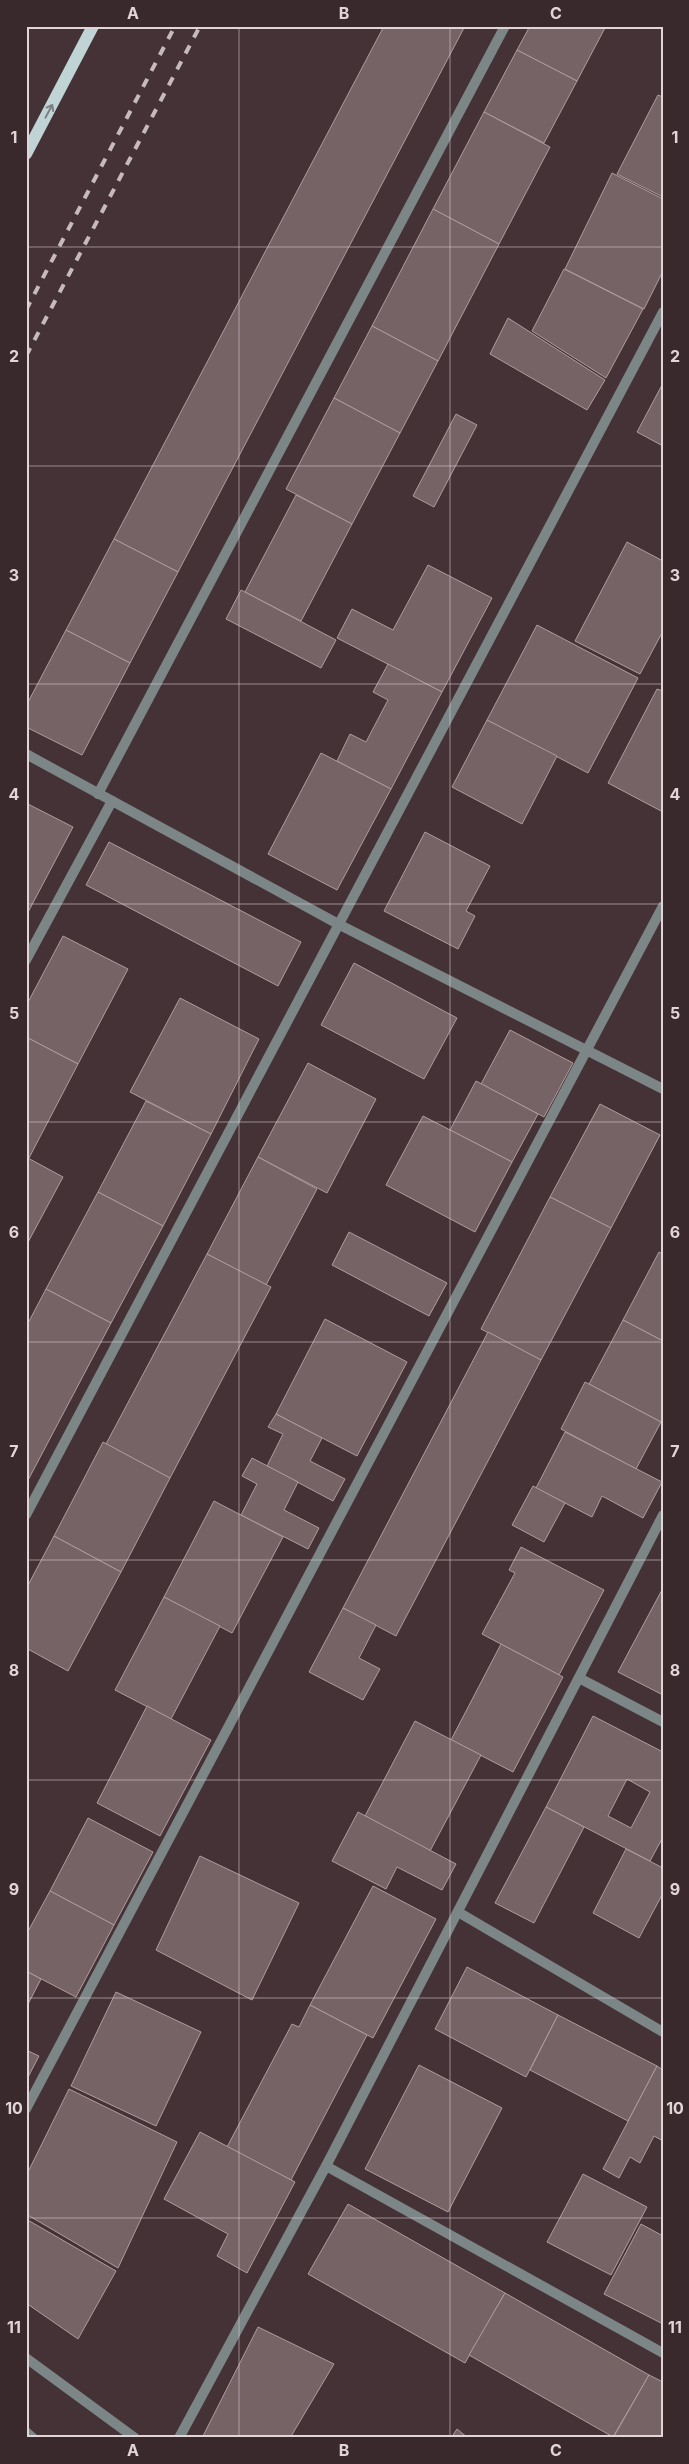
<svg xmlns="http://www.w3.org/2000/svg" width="689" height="2464" font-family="Inter,sans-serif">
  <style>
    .building { fill: #766366; stroke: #b19b9f; fill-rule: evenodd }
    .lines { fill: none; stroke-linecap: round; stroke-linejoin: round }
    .lane { stroke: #7c8687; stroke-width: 10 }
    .street { stroke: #7c8687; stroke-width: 10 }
    .primary { stroke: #c0d4d5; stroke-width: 12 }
    .rail { stroke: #c7babc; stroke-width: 4; stroke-dasharray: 9 9; stroke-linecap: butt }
    .oneway { stroke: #7c7e80 }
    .grid { fill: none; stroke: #e1d5d7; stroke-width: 1; stroke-opacity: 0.55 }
    .neatline { fill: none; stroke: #e1d5d7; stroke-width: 2 }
    .grid-label { font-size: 16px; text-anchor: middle; font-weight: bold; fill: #e1d5d7 }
  </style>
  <rect width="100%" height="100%" fill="#443236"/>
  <g class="building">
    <path d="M384,26H465L178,572L114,539Z"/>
    <path d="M530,26H606L577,81L517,50Z"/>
    <path d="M517,50L577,81L544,143L484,112Z"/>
    <path d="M658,95L663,97V197L617,174Z"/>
    <path d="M484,112L550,147L499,244L433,209Z"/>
    <path d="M612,173L663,199V271L644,309L565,269Z"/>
    <path d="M433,209L499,244L438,361L372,326Z"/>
    <path d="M564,269L643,309L606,378L532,331Z"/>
    <path d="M508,318L605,380L587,410L490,354Z"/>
    <path d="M372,326L438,361L400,433L334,398Z"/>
    <path d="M662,385H663V446L637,432Z"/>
    <path d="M334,398L400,433L352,524L286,489Z"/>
    <path d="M456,414L477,425L434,507L413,496Z"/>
    <path d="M296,495L352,524L301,621L245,592Z"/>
    <path d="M114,539L178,572L130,663L66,630Z"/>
    <path d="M627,542L663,561V631L640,674L575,641Z"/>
    <path d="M428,565L492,598L442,692L337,638L352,609L393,630Z"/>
    <path d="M241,590L336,640L321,668L226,619Z"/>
    <path d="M537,625L638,678L588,773L487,720Z"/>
    <path d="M66,630L130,663L82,755L26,727V706Z"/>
    <path d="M388,664L442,692L391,789L337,761L350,734L366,742L388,700L373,692Z"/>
    <path d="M657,689L663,691V812L608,783Z"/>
    <path d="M487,720L557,756L522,824L452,787Z"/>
    <path d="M321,753L391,789L337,890L268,854Z"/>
    <path d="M26,803L73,827L26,916Z"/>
    <path d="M425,832L490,866L466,911L475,916L458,949L384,911Z"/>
    <path d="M109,842L301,942L278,986L86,885Z"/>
    <path d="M63,936L128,969L78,1064L26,1037V1006Z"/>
    <path d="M354,963L457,1018L424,1079L321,1025Z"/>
    <path d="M180,998L259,1039L211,1134L130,1092Z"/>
    <path d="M510,1030L573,1063L544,1117L481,1084Z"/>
    <path d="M26,1037L78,1064L29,1158L26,1157Z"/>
    <path d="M308,1063L376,1099L327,1193L258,1157Z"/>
    <path d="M476,1081L538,1114L512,1162L450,1130Z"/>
    <path d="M146,1101L211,1134L163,1226L98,1192Z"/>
    <path d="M600,1104L660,1135L611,1228L550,1197Z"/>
    <path d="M423,1116L512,1162L475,1232L386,1185Z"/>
    <path d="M26,1157L63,1177L26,1246Z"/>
    <path d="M258,1157L317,1189L266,1285L207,1254Z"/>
    <path d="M98,1192L163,1226L111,1323L46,1289Z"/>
    <path d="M550,1197L611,1228L541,1360L481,1329Z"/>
    <path d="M349,1232L447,1283L429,1316L332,1265Z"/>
    <path d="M659,1252L663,1254V1341L623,1320Z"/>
    <path d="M207,1254L271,1287L170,1478L106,1444Z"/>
    <path d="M46,1289L111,1323L26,1484V1327Z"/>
    <path d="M325,1319L407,1362L357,1456L276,1414Z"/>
    <path d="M623,1320L663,1341V1423L589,1384Z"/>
    <path d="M488,1332L541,1360L396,1636L343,1608Z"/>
    <path d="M585,1382L661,1422L636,1469L561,1429Z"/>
    <path d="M276,1414L322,1438L310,1461L345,1479L333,1501L267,1466L283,1434L268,1427Z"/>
    <path d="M565,1432L662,1482L643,1518L602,1496L592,1517L536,1488Z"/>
    <path d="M103,1442L170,1478L121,1572L54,1536Z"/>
    <path d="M252,1458L298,1482L284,1510L319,1528L308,1549L241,1515L257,1484L242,1476Z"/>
    <path d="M533,1486L565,1503L544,1542L512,1525Z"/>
    <path d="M214,1501L283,1537L232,1633L164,1597Z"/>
    <path d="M54,1536L121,1572L68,1671L26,1648V1589Z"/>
    <path d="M521,1547L604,1590L559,1675L482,1634L515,1573L509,1570Z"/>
    <path d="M663,1588V1695L618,1672Z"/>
    <path d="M164,1597L220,1626L171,1719L115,1690Z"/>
    <path d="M343,1608L376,1625L359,1658L380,1669L363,1700L309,1672Z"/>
    <path d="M501,1644L563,1677L513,1772L451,1740Z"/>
    <path d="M147,1706L211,1740L160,1836L97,1803Z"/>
    <path d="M593,1716L663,1752V1837L650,1861L546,1807ZM627,1779L650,1792L631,1828L608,1816Z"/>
    <path d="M415,1721L481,1755L430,1851L365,1816Z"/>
    <path d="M546,1807L584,1827L534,1923L495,1903Z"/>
    <path d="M358,1812L456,1864L442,1890L397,1867L386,1889L332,1861Z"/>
    <path d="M88,1818L153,1852L114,1925L50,1891Z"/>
    <path d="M626,1849L663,1868V1893L639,1938L593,1913Z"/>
    <path d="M200,1856L299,1903L252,2000L156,1950Z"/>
    <path d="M373,1886L436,1919L373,2038L310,2005Z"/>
    <path d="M50,1891L114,1925L76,1997L26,1971V1935Z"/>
    <path d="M467,1967L558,2015L526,2077L435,2029Z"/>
    <path d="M26,1971L41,1979L26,2008Z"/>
    <path d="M116,1992L201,2032L156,2126L71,2086Z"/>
    <path d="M310,2005L367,2035L291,2180L227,2147L292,2024L299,2027Z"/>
    <path d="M558,2015L657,2066L628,2121L530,2070Z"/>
    <path d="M26,2050L39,2056L26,2081Z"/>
    <path d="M419,2065L502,2108L448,2212L365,2169Z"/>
    <path d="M657,2066L663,2070V2141L654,2136L640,2163L630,2157L619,2178L603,2169Z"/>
    <path d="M69,2089L177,2142L118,2268L26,2214V2176Z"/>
    <path d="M200,2132L295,2182L247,2273L217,2256L228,2234L164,2199Z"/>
    <path d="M583,2174L647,2207L611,2275L547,2242Z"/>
    <path d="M348,2204L505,2293L465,2363L308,2274Z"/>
    <path d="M26,2219L116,2271L78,2339L26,2303Z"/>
    <path d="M641,2224L663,2236V2324L604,2294Z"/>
    <path d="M505,2293L649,2375L613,2437L469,2355Z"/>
    <path d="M258,2327L334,2364L290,2438H206L203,2436Z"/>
    <path d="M649,2375L663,2382V2438H613Z"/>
    <path d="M457,2429L468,2438H451Z"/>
  </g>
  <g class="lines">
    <g class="lane">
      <path d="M26,960L112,801"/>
      <path d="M26,2432L33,2438"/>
    </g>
    <g class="street">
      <path d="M26,754L340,925L663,1089"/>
      <path d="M98,794L505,26"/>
      <path d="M26,1515L663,312"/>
      <path d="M579,1678L663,1722"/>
      <path d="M458,1912L663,2032"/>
      <path d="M26,2109L663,906"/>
      <path d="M326,2166L663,2353"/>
      <path d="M26,2358L135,2438"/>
      <path d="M179,2438L326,2166L663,1515"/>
    </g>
    <path class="primary" d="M26,154L93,26"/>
    <g class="rail">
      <path d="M26,310L175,26"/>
      <path d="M26,356L200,26"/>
    </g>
  </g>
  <defs><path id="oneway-shaft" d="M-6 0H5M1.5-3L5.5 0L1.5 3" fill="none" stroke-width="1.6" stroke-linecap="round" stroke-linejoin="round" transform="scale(1.25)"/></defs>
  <use class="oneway" href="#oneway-shaft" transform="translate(49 111) rotate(-62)"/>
  <path class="grid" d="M239,26V2438M450,26V2438M26,247H663M26,466H663M26,684H663M26,904H663M26,1122H663M26,1342H663M26,1560H663M26,1780H663M26,1998H663M26,2218H663"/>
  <rect width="689" height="2464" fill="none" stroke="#39282c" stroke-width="55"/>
  <rect x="28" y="28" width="634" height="2408" class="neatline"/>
  <g class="grid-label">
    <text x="133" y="19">A</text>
    <text x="344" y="19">B</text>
    <text x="556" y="19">C</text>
    <text x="14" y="143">1</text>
    <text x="675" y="143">1</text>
    <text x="14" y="362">2</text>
    <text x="675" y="362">2</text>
    <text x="14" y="581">3</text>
    <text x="675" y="581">3</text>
    <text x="14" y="800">4</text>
    <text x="675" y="800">4</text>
    <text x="14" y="1019">5</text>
    <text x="675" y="1019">5</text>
    <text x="14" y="1238">6</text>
    <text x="675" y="1238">6</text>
    <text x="14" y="1457">7</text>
    <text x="675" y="1457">7</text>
    <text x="14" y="1676">8</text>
    <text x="675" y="1676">8</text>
    <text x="14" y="1895">9</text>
    <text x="675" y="1895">9</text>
    <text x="14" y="2114">10</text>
    <text x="675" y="2114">10</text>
    <text x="14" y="2333">11</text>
    <text x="675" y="2333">11</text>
    <text x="133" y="2456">A</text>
    <text x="344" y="2456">B</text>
    <text x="556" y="2456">C</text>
  </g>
</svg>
